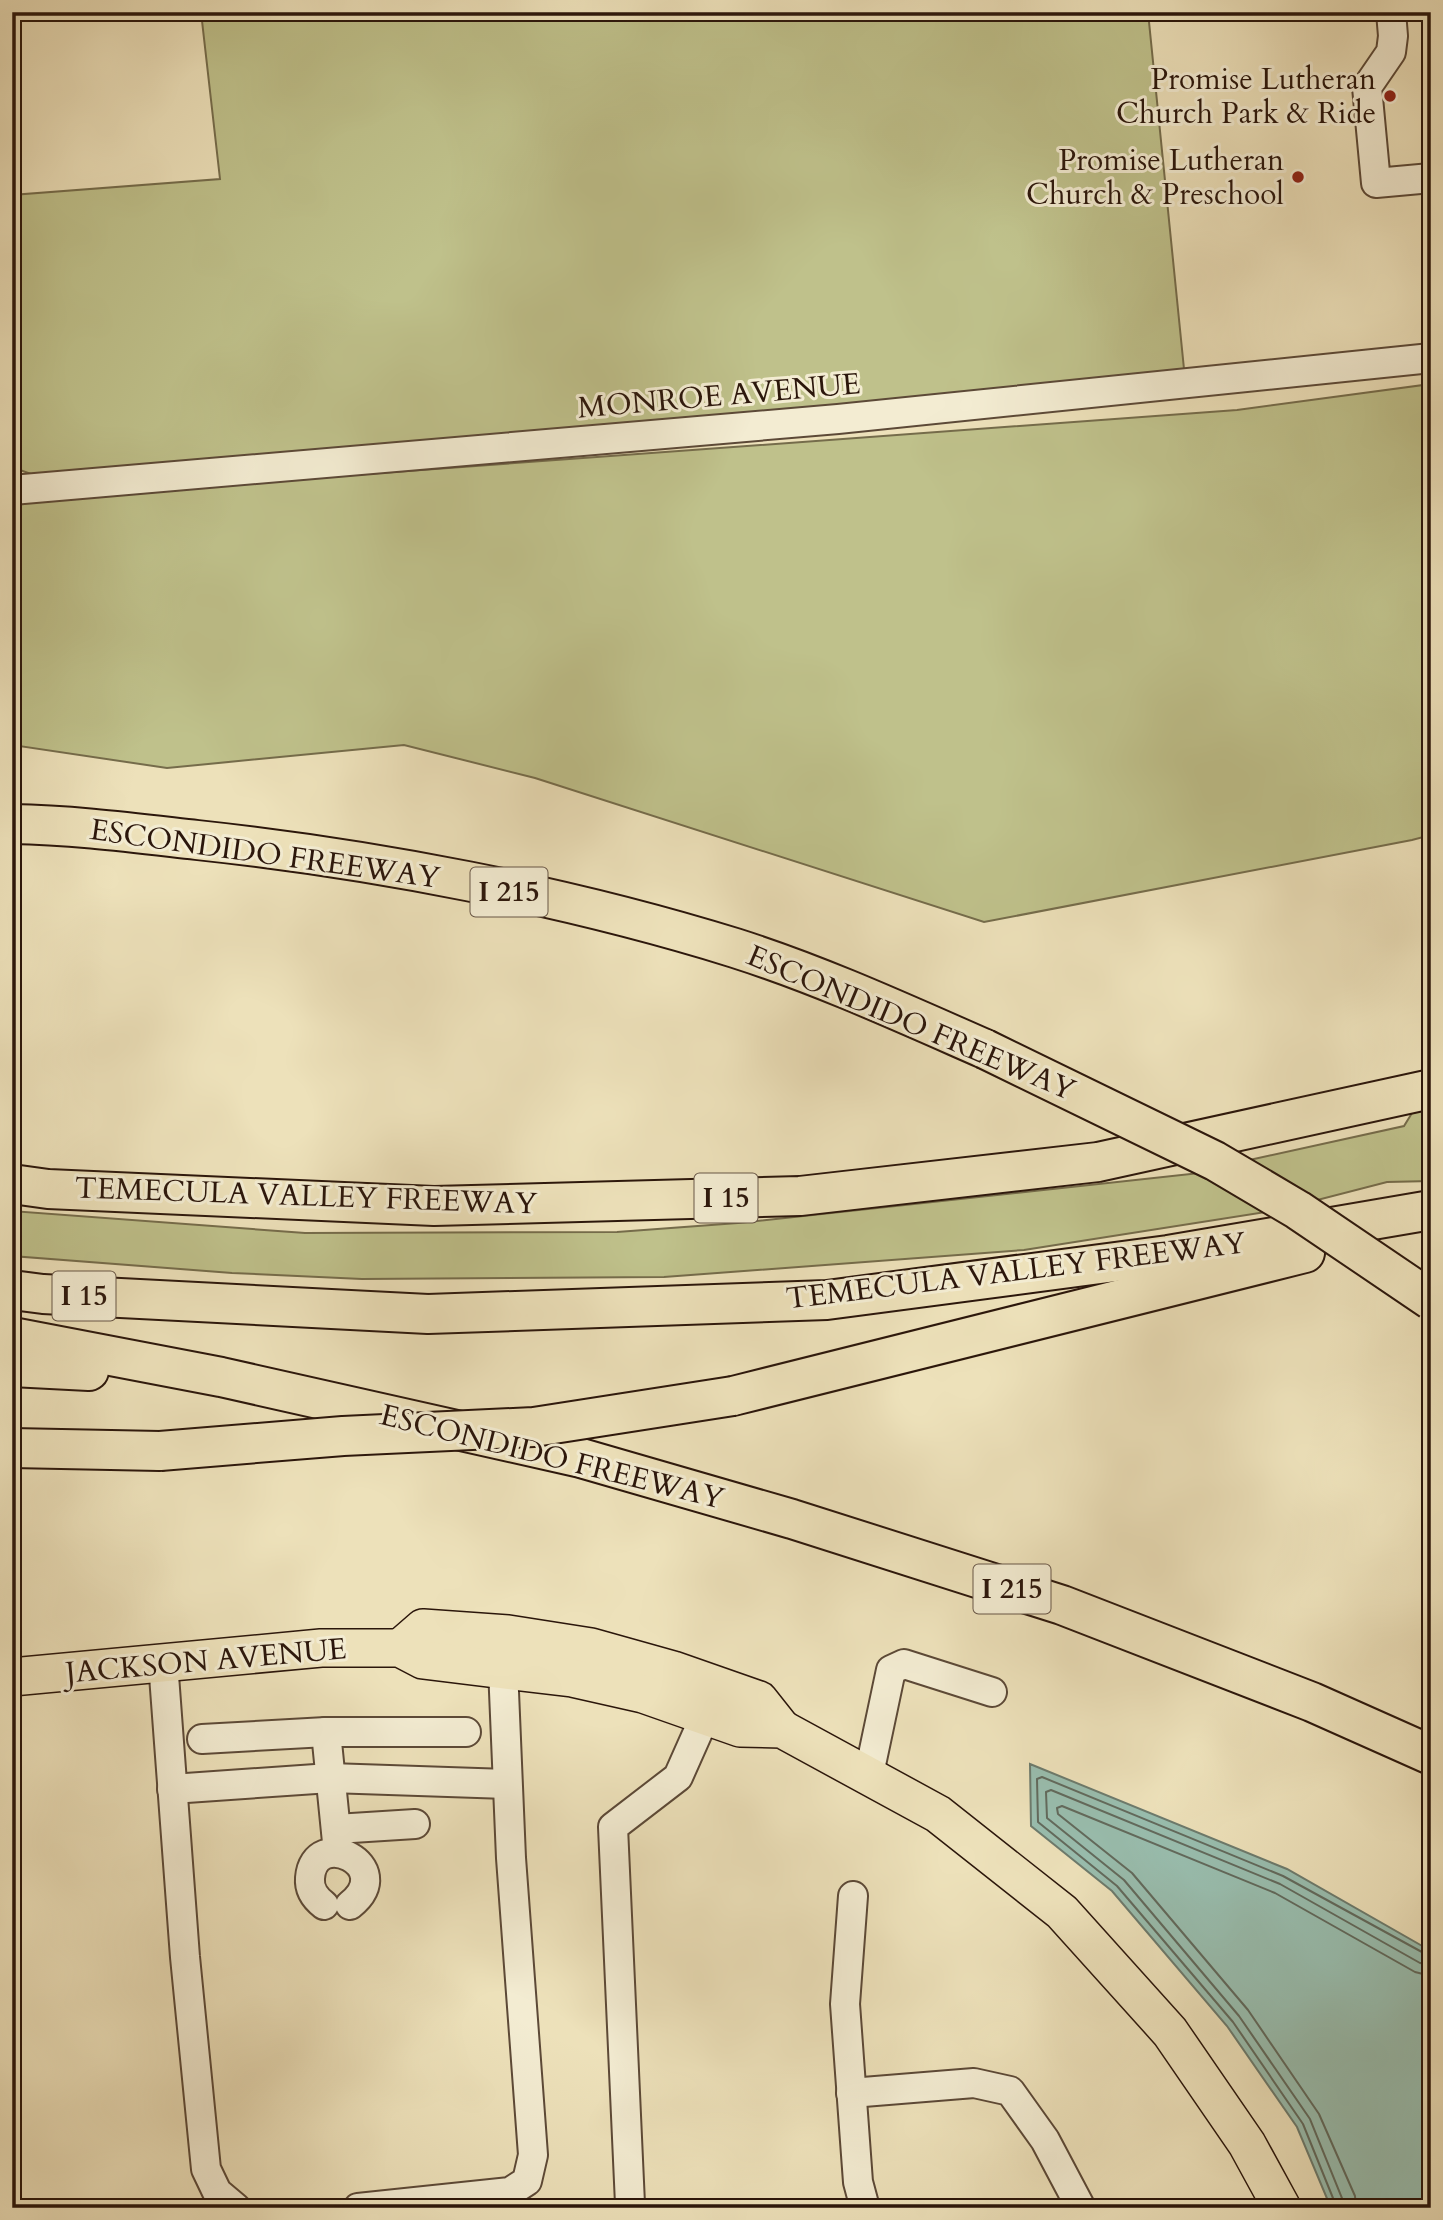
<svg xmlns="http://www.w3.org/2000/svg" width="1443" height="2220" font-family="Cardo,serif">
  <style>
    .green { fill: #bfc18b; stroke: #756c4b; stroke-width: 2 }
    .water { fill: #99beaf; stroke: #6d7b6d; stroke-width: 2 }
    .lines { fill: none; stroke-linecap: round; stroke-linejoin: round }
    .shore { stroke: #626a5d; stroke-width: 2 }
    .minor-casing { stroke: #5c4937; stroke-width: 32 }
    .major-casing { stroke: #2b160b; stroke-width: 40 }
    .highway-casing { stroke: #2b160b; stroke-width: 42 }
    .minor { stroke: #f3ecd2; stroke-width: 28 }
    .major { stroke: #ede1ba; stroke-width: 37 }
    .highway { stroke: #ede1ba; stroke-width: 38 }
    .highway-bridge-casing { stroke: #2b160b; stroke-width: 42; stroke-linecap: butt }
    .highway-bridge { stroke: #ede1ba; stroke-width: 38 }
    .poi-dot { fill: #8f2418; stroke: #f3ecd2; stroke-width: 2.5 }
    .labels { text-anchor: middle; dominant-baseline: central; stroke-width: 6; stroke-linejoin: round; paint-order: stroke }
    .shield { fill: #f3ecd2; stroke: #675647; stroke-width: 2 }
    .shield-label { font-size: 28px; font-weight: bold; fill: #2b160b }
    .poi-label { font-size: 30px; fill: #2b160b; stroke: #f3ecd2; text-anchor: end }
    .street-label { font-size: 30px; fill: #2b160b; stroke: #f3ecd2 }
  </style>
  <rect width="100%" height="100%" fill="#ede1ba"/>
  <filter id="stains"><feTurbulence type="fractalNoise" baseFrequency=".00286" numOctaves="4"/><feColorMatrix values="0 0 0 0 .2 0 0 0 0 .09 0 0 0 0 .02 0 0 0 .5 -.17"/></filter>
  <radialGradient id="worn" r=".72"><stop offset=".6" stop-color="#630" stop-opacity="0"/><stop offset="1" stop-color="#630" stop-opacity=".3"/></radialGradient>
  <g class="green">
    <path d="M201,12H1148L1184,369L609,429L31,474L17,469L12,462V195L220,179Z"/>
    <path d="M1431,384V835L1412,840L984,922L535,778L404,745L167,768L12,745V500L1237,410Z"/>
    <path d="M1431,1108V1181L1387,1182L1302,1204L1227,1165L1404,1126L1412,1113Z"/>
    <path d="M1218,1171L1285,1209L1024,1250L664,1277L362,1279L232,1273L12,1256V1211L305,1233L617,1232L738,1223Z"/>
  </g>
  <path class="water" d="M1030,1764L1287,1869L1431,1951V2208H1331L1297,2127L1227,2026L1112,1891L1031,1826Z"/>
  <g class="lines">
    <g class="shore">
      <path d="M1337,2208L1303,2124L1233,2022L1117,1886L1038,1822L1037,1779L1042,1777L1283,1876L1431,1957"/>
      <path d="M1346,2208L1310,2119L1239,2016L1124,1880L1047,1818L1046,1792L1051,1790L1280,1884L1420,1963L1431,1965"/>
      <path d="M1356,2208L1355,2196L1319,2114L1248,2010L1132,1873L1058,1814L1057,1808L1062,1806L1275,1893L1415,1972L1431,1976"/>
    </g>
    <g class="minor-casing">
      <g id="minor">
        <path d="M1391,12L1393,36L1391,52L1367,87L1376,183L1431,178"/>
        <path d="M12,490L838,419L1431,358"/>
        <path d="M163,1662L185,1957L206,2169L217,2192L236,2208"/>
        <path d="M202,1739L326,1732"/>
        <path d="M869,1774L891,1670L904,1664L992,1692"/>
        <path d="M172,1789L330,1778L507,1784"/>
        <path d="M336,1829L415,1824"/>
        <path d="M338,1852L326,1732H466"/>
        <path d="M853,1896L845,2004L858,2182L865,2208"/>
        <path d="M324,1905C315,1898 309,1890 310,1878C314,1825 399,1866 350,1905"/>
        <path d="M851,2093L974,2083L1010,2091L1045,2140L1081,2208"/>
        <path d="M630,2204L613,1827L678,1777L706,1714"/>
        <path d="M358,2208L510,2192L527,2181L533,2155L511,1858L503,1668"/>
      </g>
    </g>
    <g class="major-casing">
      <g id="major">
        <path d="M400,1648L423,1628L508,1634L591,1647L673,1670L759,1700L782,1729"/>
        <path d="M12,1677L321,1648H400L423,1660L572,1678L643,1694L740,1728L782,1729L938,1814L1062,1912L1170,2032L1247,2144L1282,2208"/>
      </g>
    </g>
    <g class="highway-casing">
      <g id="highway">
        <path d="M12,824C74,825 135,833 197,840C374,859 564,895 735,948C820,975 903,1013 985,1049"/>
        <path d="M12,1184L48,1189L434,1206L800,1196L1098,1162L1431,1089"/>
        <path d="M12,1290L43,1294L428,1314L827,1300L1168,1255L1431,1210"/>
        <path d="M12,1337L221,1377L581,1458L792,1519L1062,1605L1312,1702L1431,1755"/>
        <path d="M12,1367L89,1371"/>
        <path d="M733,1396L1305,1253"/>
        <path d="M12,1448L160,1451"/>
      </g>
    </g>
    <use href="#minor" class="minor"/>
    <use href="#major" class="major"/>
    <use href="#highway" class="highway"/>
    <g class="highway-bridge-casing">
      <g id="highway-bridge">
        <path d="M985,1049L1215,1161L1298,1210L1431,1300"/>
        <path d="M160,1451L343,1436L534,1427L733,1396"/>
      </g>
    </g>
    <use href="#highway-bridge" class="highway-bridge"/>
  </g>
  <g class="poi-dot">
    <circle cx="1390" cy="96" r="7"/>
    <circle cx="1298" cy="177" r="7"/>
  </g>
  <g class="labels">
    <g class="shield">
      <rect x="470.5" y="867.5" width="77" height="49" rx="5"/>
      <rect x="694.5" y="1173.5" width="63" height="49" rx="5"/>
      <rect x="52.5" y="1271.5" width="63" height="49" rx="5"/>
      <rect x="973.5" y="1564.5" width="77" height="49" rx="5"/>
    </g>
    <g class="shield-label">
      <text x="509" y="892">I 215</text>
      <text x="726" y="1198">I 15</text>
      <text x="84" y="1296">I 15</text>
      <text x="1012" y="1589">I 215</text>
    </g>
    <g class="poi-label">
      <text x="1376" y="79">Promise Lutheran<tspan x="1376" dy="34">Church Park &amp; Ride</tspan></text>
      <text x="1284" y="160">Promise Lutheran<tspan x="1284" dy="34">Church &amp; Preschool</tspan></text>
    </g>
    <g class="street-label">
      <text transform="translate(719 396) rotate(-5)">MONROE AVENUE</text>
      <text transform="translate(265 854) rotate(8)">ESCONDIDO FREEWAY</text>
      <text transform="translate(911 1023) rotate(23)">ESCONDIDO FREEWAY</text>
      <text transform="translate(306 1196) rotate(2)">TEMECULA VALLEY FREEWAY</text>
      <text transform="translate(1016 1271) rotate(-7)">TEMECULA VALLEY FREEWAY</text>
      <text transform="translate(552 1457) rotate(14)">ESCONDIDO FREEWAY</text>
      <text transform="translate(206 1661) rotate(-5)">JACKSON AVENUE</text>
    </g>
  </g>
  <rect width="1443" height="2220" fill="none" stroke="#ede1ba" stroke-width="42"/>
  <rect x="14" y="14" width="1415" height="2192" fill="none" stroke="#2b160b" stroke-width="3.5"/>
  <rect x="21" y="21" width="1401" height="2178" fill="none" stroke="#2b160b" stroke-width="2"/>
  <rect width="100%" height="100%" filter="url(#stains)"/>
  <rect width="100%" height="100%" fill="url(#worn)"/>
</svg>
